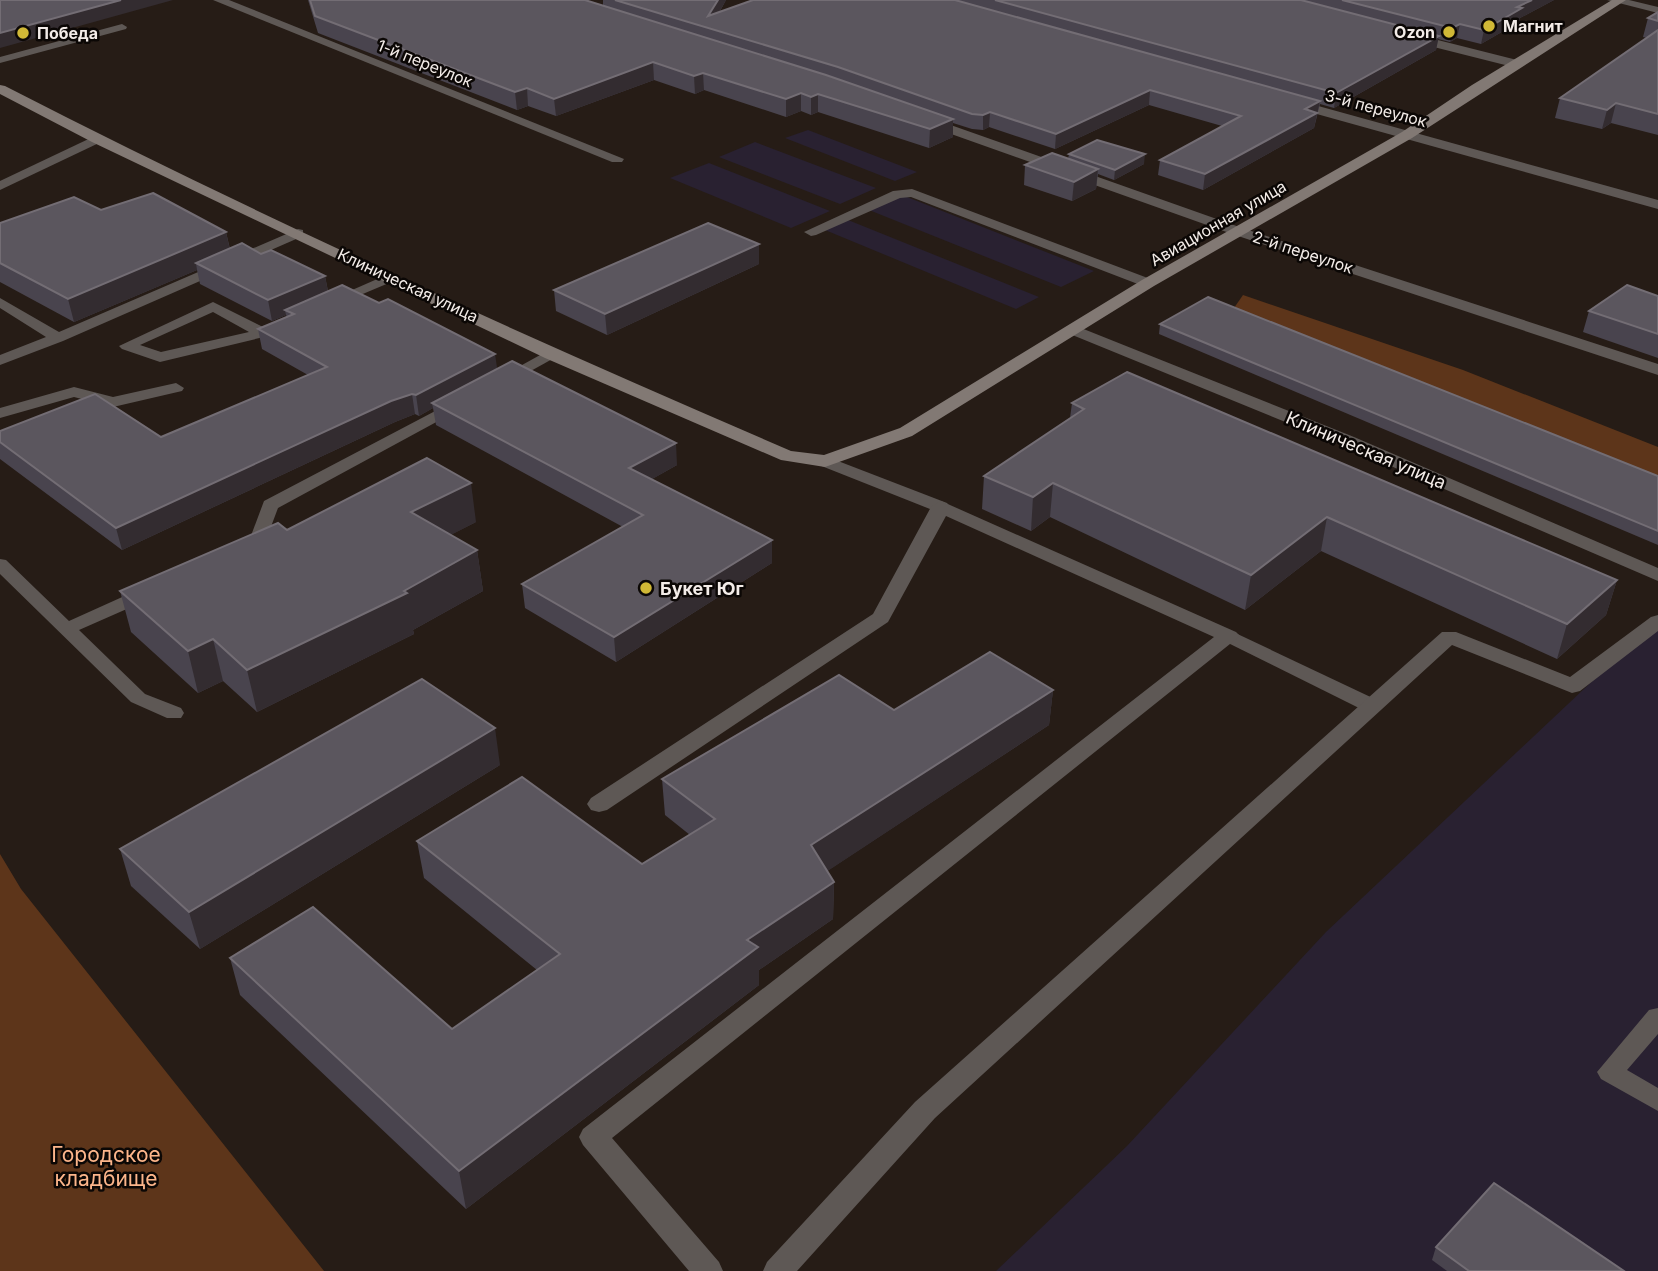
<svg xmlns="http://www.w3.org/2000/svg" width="1658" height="1271" font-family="Inter,sans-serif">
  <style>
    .industrial { fill: #292131 }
    .green { fill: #5d351a }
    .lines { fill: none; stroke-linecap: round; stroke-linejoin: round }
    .lane { fill: #5e5855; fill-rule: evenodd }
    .street { fill: #5e5855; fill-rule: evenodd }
    .secondary { fill: #827974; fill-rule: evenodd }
    .wall { fill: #49444e }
    .shaded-wall { fill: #332c30 }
    .building { fill: #5b565e; stroke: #736d74; stroke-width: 2 }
    .poi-dot { fill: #d0b836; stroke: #0b0705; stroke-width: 2.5 }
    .labels { text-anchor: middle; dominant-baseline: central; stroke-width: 5; stroke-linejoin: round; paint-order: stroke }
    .far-poi-label { font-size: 16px; font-weight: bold; fill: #f3ece8; stroke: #0b0705; text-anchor: start }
    .far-street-label { font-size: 16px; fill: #f3ece8; stroke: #0b0705 }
    .street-label { font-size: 18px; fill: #f3ece8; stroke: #0b0705 }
    .poi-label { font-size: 18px; font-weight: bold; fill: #f3ece8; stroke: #0b0705; text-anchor: start }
    .near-park-label { font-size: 21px; fill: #fcb58a; stroke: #0b0705 }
  </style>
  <rect width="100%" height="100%" fill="#261c16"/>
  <g class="industrial">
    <path d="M808,130L917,172L895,181L785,138Z"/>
    <path d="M755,142L876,188L840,204L719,157Z"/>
    <path d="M709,163L830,211L791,228L670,178Z"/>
    <path d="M902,195L1094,271L1061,287L869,210Z"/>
    <path d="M848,220L1039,297L1016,309L825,230Z"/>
    <path d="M1655,622L1658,624V1271H996L1127,1146L1326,932Z"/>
  </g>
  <g class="green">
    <path d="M1243,295L1463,370L1658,447V483L1234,308Z"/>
    <path d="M0,854L21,889L324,1271H0Z"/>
  </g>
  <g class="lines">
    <g class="lane">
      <path d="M122,24L127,27L126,29L0,63V57Z"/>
      <path d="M97,135L103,139L101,142L0,190V181Z"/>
      <path d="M912,189L1153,280L1155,283L1148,287L1143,286L911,197L900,198L816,235L811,236L804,232L893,191Z"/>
      <path d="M298,229L303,230V236L63,341L0,365V355L46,337L0,308V298L59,332Z"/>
      <path d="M391,273L398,277L396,280L339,304H329L327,301Z"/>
      <path d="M213,302L263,327L281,320L288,324L268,336L160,362L122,349L119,346ZM213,312L249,332L161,352L140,345Z"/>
      <path d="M551,349L556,351L559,354L556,357L509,383H497L495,380Z"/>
      <path d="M176,383L184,388L182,391L113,407L74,397L0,418V408L74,387L113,397Z"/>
      <path d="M458,399L464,401L466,404L464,407L278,508L263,548L248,553L242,552L239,548L249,541L264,501Z"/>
      <path d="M825,456L947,503L950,507L941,512L935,511L819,465L817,461L819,457Z"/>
      <path d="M0,559L6,560L69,621L140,589H154L156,593L154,597L79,630L145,694L181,708L184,713L181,718H167L131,702L0,574Z"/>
      <path d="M1229,630L1379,701L1382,706L1379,711H1365L1222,640L1219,636L1222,632Z"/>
      <path d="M1658,1008V1034L1627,1070L1658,1088V1111L1601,1079L1597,1072L1649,1010Z"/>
    </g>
    <g class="street">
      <path d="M213,0H229L624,159L622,162H612Z"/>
      <path d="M1607,0H1629L1658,7V13Z"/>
      <path d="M1410,33L1521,61L1523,64L1517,68L1406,40V34Z"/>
      <path d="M1293,99L1658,200V209L1288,106V100Z"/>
      <path d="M928,117L1245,229L1658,364V375L1235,235L923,124V118Z"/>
      <path d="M1071,324L1354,437L1658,568V581L1342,445L1065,332L1063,329Z"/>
      <path d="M941,501L1236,632L1240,636L612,1138L719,1262L723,1271H689L583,1145L579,1137L583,1129L1214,637L946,516L888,622L607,810L599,812L591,810L587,804L591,798L873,614L931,507Z"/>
      <path d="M1658,615V631L1580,691L1572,693L1452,645L935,1118L797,1271H763L767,1262L915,1102L1442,632H1456L1570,677L1651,617Z"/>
    </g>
    <path class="secondary" d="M1612,0H1626L1412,138L1154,286L912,436L825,467L781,460L545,358L92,142L0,94V85L5,86C262,218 526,337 791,451L824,455L900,428L1142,280L1402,132L1472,85Z"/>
  </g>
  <g class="wall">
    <path d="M308,0H585L603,6V0H726L719,13L753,0H1554L1520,18L1519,22L1481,44L1457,38L1450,42L1438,39L1436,50L1334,108L1320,104L1314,128L1203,190L1158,175L1160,160L1222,126L1149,105L1055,149L989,127L983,130L972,129L953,123V137L929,148L818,112L811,115L801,111L786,117L704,90L695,94L654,80L556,116L528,106L517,110L318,33Z"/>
    <path d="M1658,12V135L1611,123L1602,129L1555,118L1560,98L1647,38L1643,37L1648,18Z"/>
    <path d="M1069,154L1144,164L1114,180L1098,174L1096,189L1072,201L1024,185L1025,165L1068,159Z"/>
    <path d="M101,210L226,232L230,249L261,254L325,276L328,291L497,369L677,465L652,479L772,540V563L616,662L525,608L522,584L623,527L436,425L433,408L419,416L415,414L395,422L122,550L0,459V431L161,437L308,375L262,349L258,329L287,317L286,315L272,321L200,284L197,270L74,322L0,282V223Z"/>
    <path d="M759,264L607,335L556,311L554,290Z"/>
    <path d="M1658,296V358L1583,332L1589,311Z"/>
    <path d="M1160,324L1658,476V545L1159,334Z"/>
    <path d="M1072,403L1617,580L1606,615L1557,659L1321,551L1245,610L1050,517L1031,531L982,509L984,476L1070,418Z"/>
    <path d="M476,522L450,535L477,550L483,591L413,630L414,634L257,712L223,681L198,693L131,632L120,591Z"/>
    <path d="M1053,690L1049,725L827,871L834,882L833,919L759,970V985L466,1209L240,995L230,958L452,1029L537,970L424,878L417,841L642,864L690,835L665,815L662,779L894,710Z"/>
    <path d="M500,765L200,949L131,886L120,849Z"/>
    <path d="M1436,1247L1624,1271H1447L1432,1260Z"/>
  </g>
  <g class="shaded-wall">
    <path d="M121,0H173L0,48V33Z"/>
    <path d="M718,0H726L710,29L708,16Z"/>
    <path d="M1532,0H1554L1520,18L1519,22L1481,44L1484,30L1517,7Z"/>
    <path d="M1460,24L1457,38L1450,42L1452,28Z"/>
    <path d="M1439,36L1436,50L1334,108L1336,93Z"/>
    <path d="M653,62L654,80L556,116L554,99Z"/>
    <path d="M703,73L704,90L695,94L694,76Z"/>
    <path d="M527,88L528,106L517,110L515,92Z"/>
    <path d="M1150,90L1149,105L1055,149L1056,134Z"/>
    <path d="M801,93V111L786,117V99Z"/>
    <path d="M818,94V112L811,115V97Z"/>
    <path d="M1320,101L1314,128L1203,190L1205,174L1305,109Z"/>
    <path d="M1616,103L1611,123L1602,129L1607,110Z"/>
    <path d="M990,112L989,127L983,130V115Z"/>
    <path d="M953,119V137L929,148L930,129Z"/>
    <path d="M1145,154L1144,164L1114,180L1115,170Z"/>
    <path d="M1098,169L1096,189L1072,201L1074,182Z"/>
    <path d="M226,232L231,255L196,263L197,270L74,322L68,299Z"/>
    <path d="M759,244V264L607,335L605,314Z"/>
    <path d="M325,276L329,297L285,310L286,315L272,321L268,300Z"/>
    <path d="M495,354L498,374L432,403L433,408L419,416L416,395Z"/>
    <path d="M412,394L415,414L395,422L122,550L116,528L391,401Z"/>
    <path d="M676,443L677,465L631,491L629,468Z"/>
    <path d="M471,483L476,522L418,552L411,512Z"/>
    <path d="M1053,483L1050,517L1031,531L1033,497Z"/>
    <path d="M1327,517L1321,551L1245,610L1251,575Z"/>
    <path d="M772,540V563L616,662L614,637Z"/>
    <path d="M477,550L483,591L413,630L414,634L257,712L247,670L404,591Z"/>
    <path d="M1617,580L1606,615L1557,659L1567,624Z"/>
    <path d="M213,639L223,681L198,693L188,651Z"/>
    <path d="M1053,690L1049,725L811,882V845Z"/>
    <path d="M495,728L500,765L200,949L189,912Z"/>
    <path d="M834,882L833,919L759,970V985L466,1209L459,1171L747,940Z"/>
  </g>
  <g class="building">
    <path d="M0,0H121L0,33Z"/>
    <path d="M310,0H585L826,75L953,119L930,129L818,94L811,97L801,93L786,99L703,73L694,76L653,62L554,99L527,88L515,92L315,16Z"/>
    <path d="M615,0H718L708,16L753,0H955L1320,101L1305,109L1317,113L1205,174L1160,160L1241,116L1150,90L1056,134L990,112L983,115L972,114L838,67Z"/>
    <path d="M995,0H1301L1439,36L1336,93Z"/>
    <path d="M1342,0H1532L1517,7L1522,8L1484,30L1460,24L1452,28Z"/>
    <path d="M1658,12V21L1648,18Z"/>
    <path d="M1658,30V114L1616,103L1607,110L1560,98Z"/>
    <path d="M1097,140L1145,154L1115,170L1069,154Z"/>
    <path d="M1052,153L1098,169L1074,182L1025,165Z"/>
    <path d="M153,193L226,232L68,299L0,263V223L74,197L101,210Z"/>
    <path d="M708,223L759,244L605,314L554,290Z"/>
    <path d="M242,243L261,254L271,250L325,276L268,300L196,263Z"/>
    <path d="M342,285L379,303L388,299L495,354L416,395L412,394L391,401L116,528L0,442V431L95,394L161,437L327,367L258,329L294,314L285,310Z"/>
    <path d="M1627,285L1658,296V334L1589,311Z"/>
    <path d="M1208,297L1658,476V531L1160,324Z"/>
    <path d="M512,361L676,443L629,468L772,540L614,637L522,584L643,515L432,403Z"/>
    <path d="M1127,372L1617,580L1567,624L1327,517L1251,575L1053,483L1033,497L984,476L1084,409L1072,403Z"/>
    <path d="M427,458L471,483L411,512L477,550L404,591L407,593L247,670L213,639L188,651L120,591L278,523L287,530Z"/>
    <path d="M990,652L1053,690L811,845L834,882L747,940L758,947L459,1171L230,958L313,907L452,1029L560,954L417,841L522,777L642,864L715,819L662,779L839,675L894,710Z"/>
    <path d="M422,679L495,728L189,912L120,849Z"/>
    <path d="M1494,1183L1624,1271H1469L1436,1247Z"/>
  </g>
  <g class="poi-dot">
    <circle cx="1489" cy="26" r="7"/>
    <circle cx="1449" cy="32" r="7"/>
    <circle cx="23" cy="33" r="7"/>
    <circle cx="646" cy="588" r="7"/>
  </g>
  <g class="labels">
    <g class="far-poi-label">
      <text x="1503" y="26">Магнит</text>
      <text x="1435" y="32" text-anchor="end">Ozon</text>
      <text x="37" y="33">Победа</text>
    </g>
    <g class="far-street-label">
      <text transform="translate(425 63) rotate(22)">1-й переулок</text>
      <text transform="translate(1376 108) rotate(15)">3-й переулок</text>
      <text transform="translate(1218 223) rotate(-30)">Авиационная улица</text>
      <text transform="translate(1303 252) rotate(18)">2-й переулок</text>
      <text transform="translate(408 285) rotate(25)">Клиническая улица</text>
    </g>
    <g class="street-label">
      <text transform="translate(1366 450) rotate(23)">Клиническая улица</text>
    </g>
    <g class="poi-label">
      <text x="660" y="588">Букет Юг</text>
    </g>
    <g class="near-park-label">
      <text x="106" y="1154">Городское<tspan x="106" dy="24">кладбище</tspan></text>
    </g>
  </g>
</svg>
